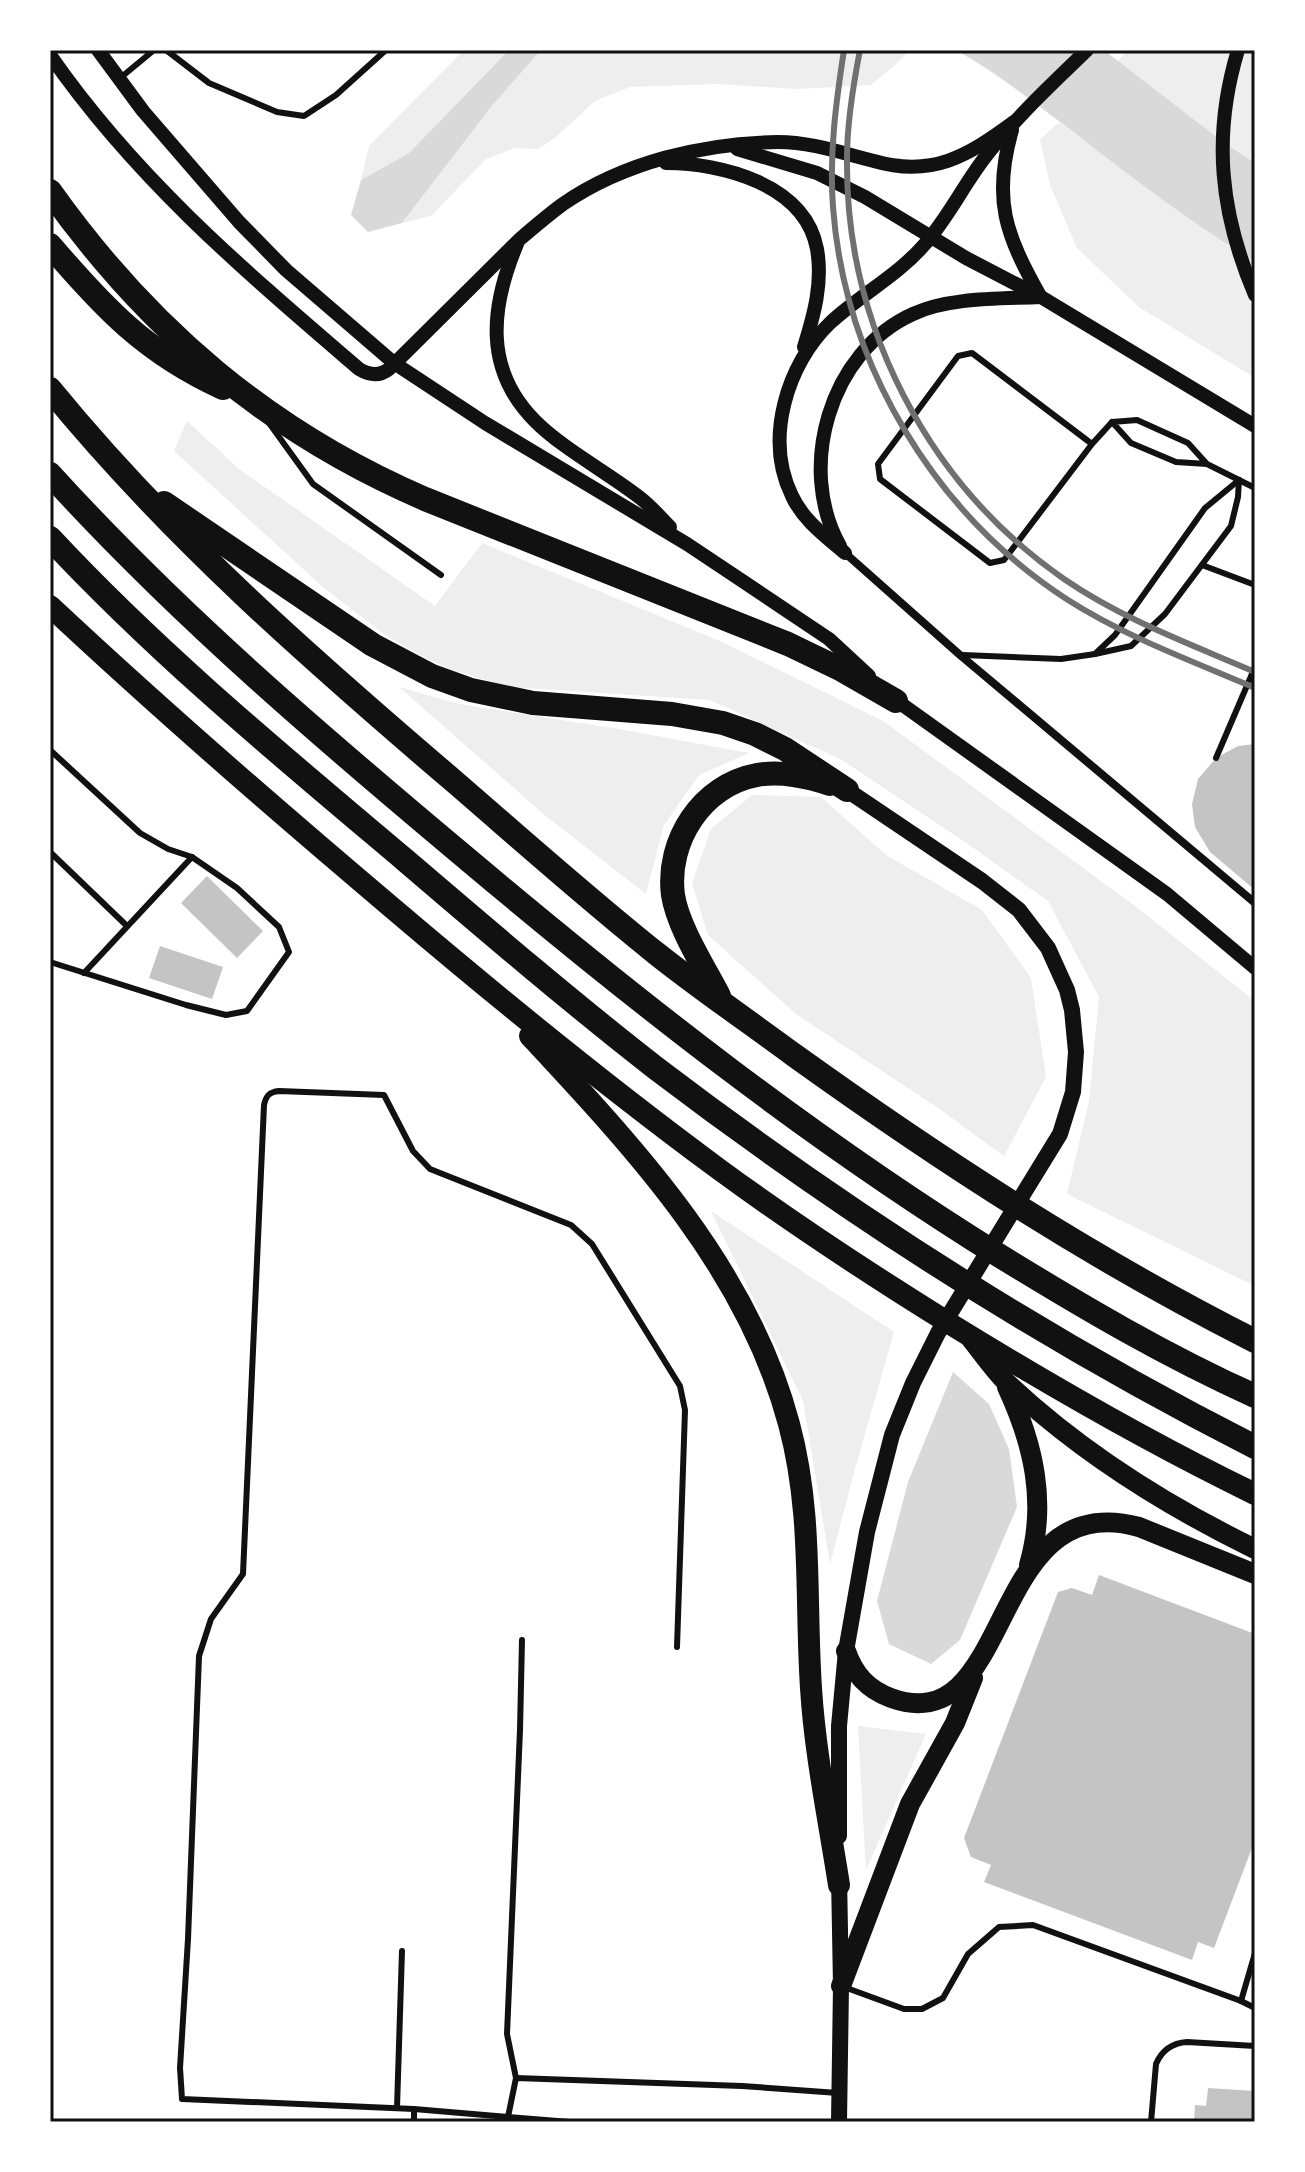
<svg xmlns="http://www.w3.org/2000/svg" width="1305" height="2172" font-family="'IBM Plex Sans',sans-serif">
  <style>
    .green { fill: #eee }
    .water { fill: #d9d9d9 }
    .building { fill: #c4c4c4 }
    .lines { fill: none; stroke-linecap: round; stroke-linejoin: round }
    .service { stroke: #111; stroke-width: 6 }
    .minor { stroke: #111; stroke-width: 8 }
    .tertiary { stroke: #111; stroke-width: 14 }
    .secondary { stroke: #111; stroke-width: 16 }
    .primary { stroke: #111; stroke-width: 20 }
    .trunk { stroke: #111; stroke-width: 22 }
    .motorway { stroke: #111; stroke-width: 24 }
    .rail { stroke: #707070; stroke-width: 6 }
    .neatline { fill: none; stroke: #111; stroke-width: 3 }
  </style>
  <rect width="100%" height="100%" fill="#fff"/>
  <g class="green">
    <path d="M464,50H509L409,153L361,180L369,146Z"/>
    <path d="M541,50H910L895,65L871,85L797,89L716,84L630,87L595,101L555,138L538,149L515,148L486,159L431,216L402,223L491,107Z"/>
    <path d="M1128,50H1255V163L1223,142L1118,61Z"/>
    <path d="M1059,122L1231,248L1255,262V378L1139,307L1077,248L1050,185L1040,140Z"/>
    <path d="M187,421L239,469L435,606L482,543L720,641L883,721L1135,906L1255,1001V1286L1067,1194L1089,1101L1099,997L1048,901L968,844L842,760L710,700L508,687L449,669L422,656L385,635L324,588L174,451Z"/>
    <path d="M399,687L459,704L619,729L749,753L699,775L664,825L646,894L547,817Z"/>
    <path d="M752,795L821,797L886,855L982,910L1031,978L1046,1077L1004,1156L938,1108L796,1014L708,935L692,883L711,829Z"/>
    <path d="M711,1211L894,1332L855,1469L830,1564L803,1401Z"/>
    <path d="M858,1726L926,1734L866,1870Z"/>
  </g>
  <g class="water">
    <path d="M509,50H541L491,107L402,223L368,232L351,215L361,180L409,153Z"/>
    <path d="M956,50H1104L1223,142L1255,163V262C1193,224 1134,179 1076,134C1037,105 999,74 956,50Z"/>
    <path d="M953,1372L989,1404L1009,1449L1017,1507L960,1640L931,1664L889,1644L877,1601L908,1482Z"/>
  </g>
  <g class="building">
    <path d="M1255,744V890L1210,852L1195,827L1192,804L1198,779L1216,758L1238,746Z"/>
    <path d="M207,876L263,931L237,958L181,903Z"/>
    <path d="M160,946L223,967L212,999L149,978Z"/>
    <path d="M1099,1575L1255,1634V1840L1214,1948L1198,1942L1192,1960L984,1882L991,1865L971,1857L964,1838L1058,1592L1072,1588L1092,1595Z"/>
    <path d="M1208,2088L1254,2091L1255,2122H1194L1195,2105L1206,2106Z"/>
  </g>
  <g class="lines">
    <g class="service">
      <path d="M166,50L209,83L277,112L304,116L336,95L386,50"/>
      <path d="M119,79L154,50"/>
      <path d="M269,423L313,484L441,575"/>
      <path d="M1092,444L972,353L958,356L878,464L880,479L990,563L1004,560L1092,444L1112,422"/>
      <path d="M1207,464L1176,462L1131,443L1112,422L1137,420L1188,443L1207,464L1255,488"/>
      <path d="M1202,565L1255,585"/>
      <path d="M1095,654L1131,646L1165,614L1231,526L1238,497L1239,480"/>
      <path d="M963,655L1061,659L1095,654L1115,635L1205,508L1239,480"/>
      <path d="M50,750L140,833L168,849L192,857L237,888L279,927L289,952L247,1011L226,1015L186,1005L50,962"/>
      <path d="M1216,758L1255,667"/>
      <path d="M50,852L127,926"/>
      <path d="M84,973L192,857"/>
      <path d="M844,1987L904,2009H922L943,1998L968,1954L999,1927L1033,1925L1241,2001L1255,2008"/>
      <path d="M1241,2001L1255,1953"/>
      <path d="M516,2078L507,2034L520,1730L522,1640"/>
      <path d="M397,2108L402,1951"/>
      <path d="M414,2109L508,2117L516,2078L742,2086L838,2093"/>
      <path d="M414,2122V2109L182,2099L180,2068L188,1939L199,1656L211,1619L243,1574L264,1105C266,1096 269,1092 279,1091L384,1095L413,1151L430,1169L571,1225L592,1244L680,1386L685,1410L677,1647"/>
      <path d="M508,2122V2117L570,2122"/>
      <path d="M1151,2122L1156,2064C1162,2050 1172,2043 1187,2042L1255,2046"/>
    </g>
    <path class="minor" d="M845,553L960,655L1255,903"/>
    <g class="tertiary">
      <path d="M98,50L143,111L239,222L286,270L394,363L485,423L687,544L741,580L829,639L869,676"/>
      <path d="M1238,50C1212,136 1220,213 1255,295"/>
      <path d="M50,55C136,179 245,271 359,369C369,375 379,377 389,369L520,239C534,227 548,215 563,204C624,162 704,143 778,142C811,142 842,153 874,161C932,178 968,156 1014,122"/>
      <path d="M1012,130C992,200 1006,235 1040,296"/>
      <path d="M737,149L817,173L865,197L966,258L1041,297L1255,426"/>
      <path d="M666,163C721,163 805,184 817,249C823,283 814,315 804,347"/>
      <path d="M517,244C491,306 483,369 535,421C563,449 607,472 639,497C651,506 660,517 670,527"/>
      <path d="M840,546C796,468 830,351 913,314C949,297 1001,299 1040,297"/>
      <path d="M845,553C825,536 803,520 792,496C764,439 787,364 830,323C860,295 897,276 924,245C948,218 964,184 986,156C1016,117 1052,84 1087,50"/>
      <path d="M893,698L1167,894L1255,968"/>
    </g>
    <g class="secondary">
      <path d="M839,1836V1726L846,1651L867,1532L892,1435L913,1383L938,1333L1060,1134L1073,1092L1076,1052L1072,1010L1067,990L1048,948L1019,910L982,881L847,790"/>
      <path d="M839,2122L841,1986L839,1876"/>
    </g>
    <g class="primary">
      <path d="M971,1339C983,1354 993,1369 1006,1382C1079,1451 1165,1505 1255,1549"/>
      <path d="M1007,1387C1034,1445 1047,1503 1029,1565"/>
      <path d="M846,1651C854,1674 867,1689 891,1698C1016,1743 985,1485 1139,1527L1255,1574"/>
      <path d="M841,1986L910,1804L955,1723L973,1678"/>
    </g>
    <g class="trunk">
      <path d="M50,606C160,709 274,808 390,906C497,997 606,1086 720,1170C795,1225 873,1276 952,1325C1051,1386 1150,1443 1255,1494"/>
      <path d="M530,1036C636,1150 748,1269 789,1424C813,1513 805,1597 811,1688C815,1754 829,1820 839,1885"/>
    </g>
    <g class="motorway">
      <path d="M50,191C148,329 269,432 425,499L788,644L842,670L896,701"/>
      <path d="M50,245C104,308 146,353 223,388"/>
      <path d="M50,389C170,536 312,660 456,783C522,840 588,899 657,954C701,989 748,1021 794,1055C943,1162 1091,1258 1255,1341"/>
      <path d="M50,474C179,616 325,740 472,863C641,1005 813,1140 1000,1256C1083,1307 1166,1356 1255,1396"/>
      <path d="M164,503L373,645L432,676L471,690L533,703L672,714L723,723L755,734L785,749L847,790"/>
      <path d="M50,538C159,655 283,757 405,860C488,931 571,1002 657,1069C845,1212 1044,1340 1255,1447"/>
      <path d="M719,996C704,967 678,927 673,895C666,841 702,785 757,775C780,771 808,776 830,784"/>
    </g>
    <g class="rail">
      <path d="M844,50C836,102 829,154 833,207C845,366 935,514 1068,600C1126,637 1192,661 1255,688"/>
      <path d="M860,50C853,86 847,122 847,158C845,324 927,484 1064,579C1122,619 1190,644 1255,672"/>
    </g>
  </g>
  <rect width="1305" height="2172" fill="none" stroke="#ffffff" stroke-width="104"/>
  <rect x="52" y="52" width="1201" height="2068" class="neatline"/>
</svg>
